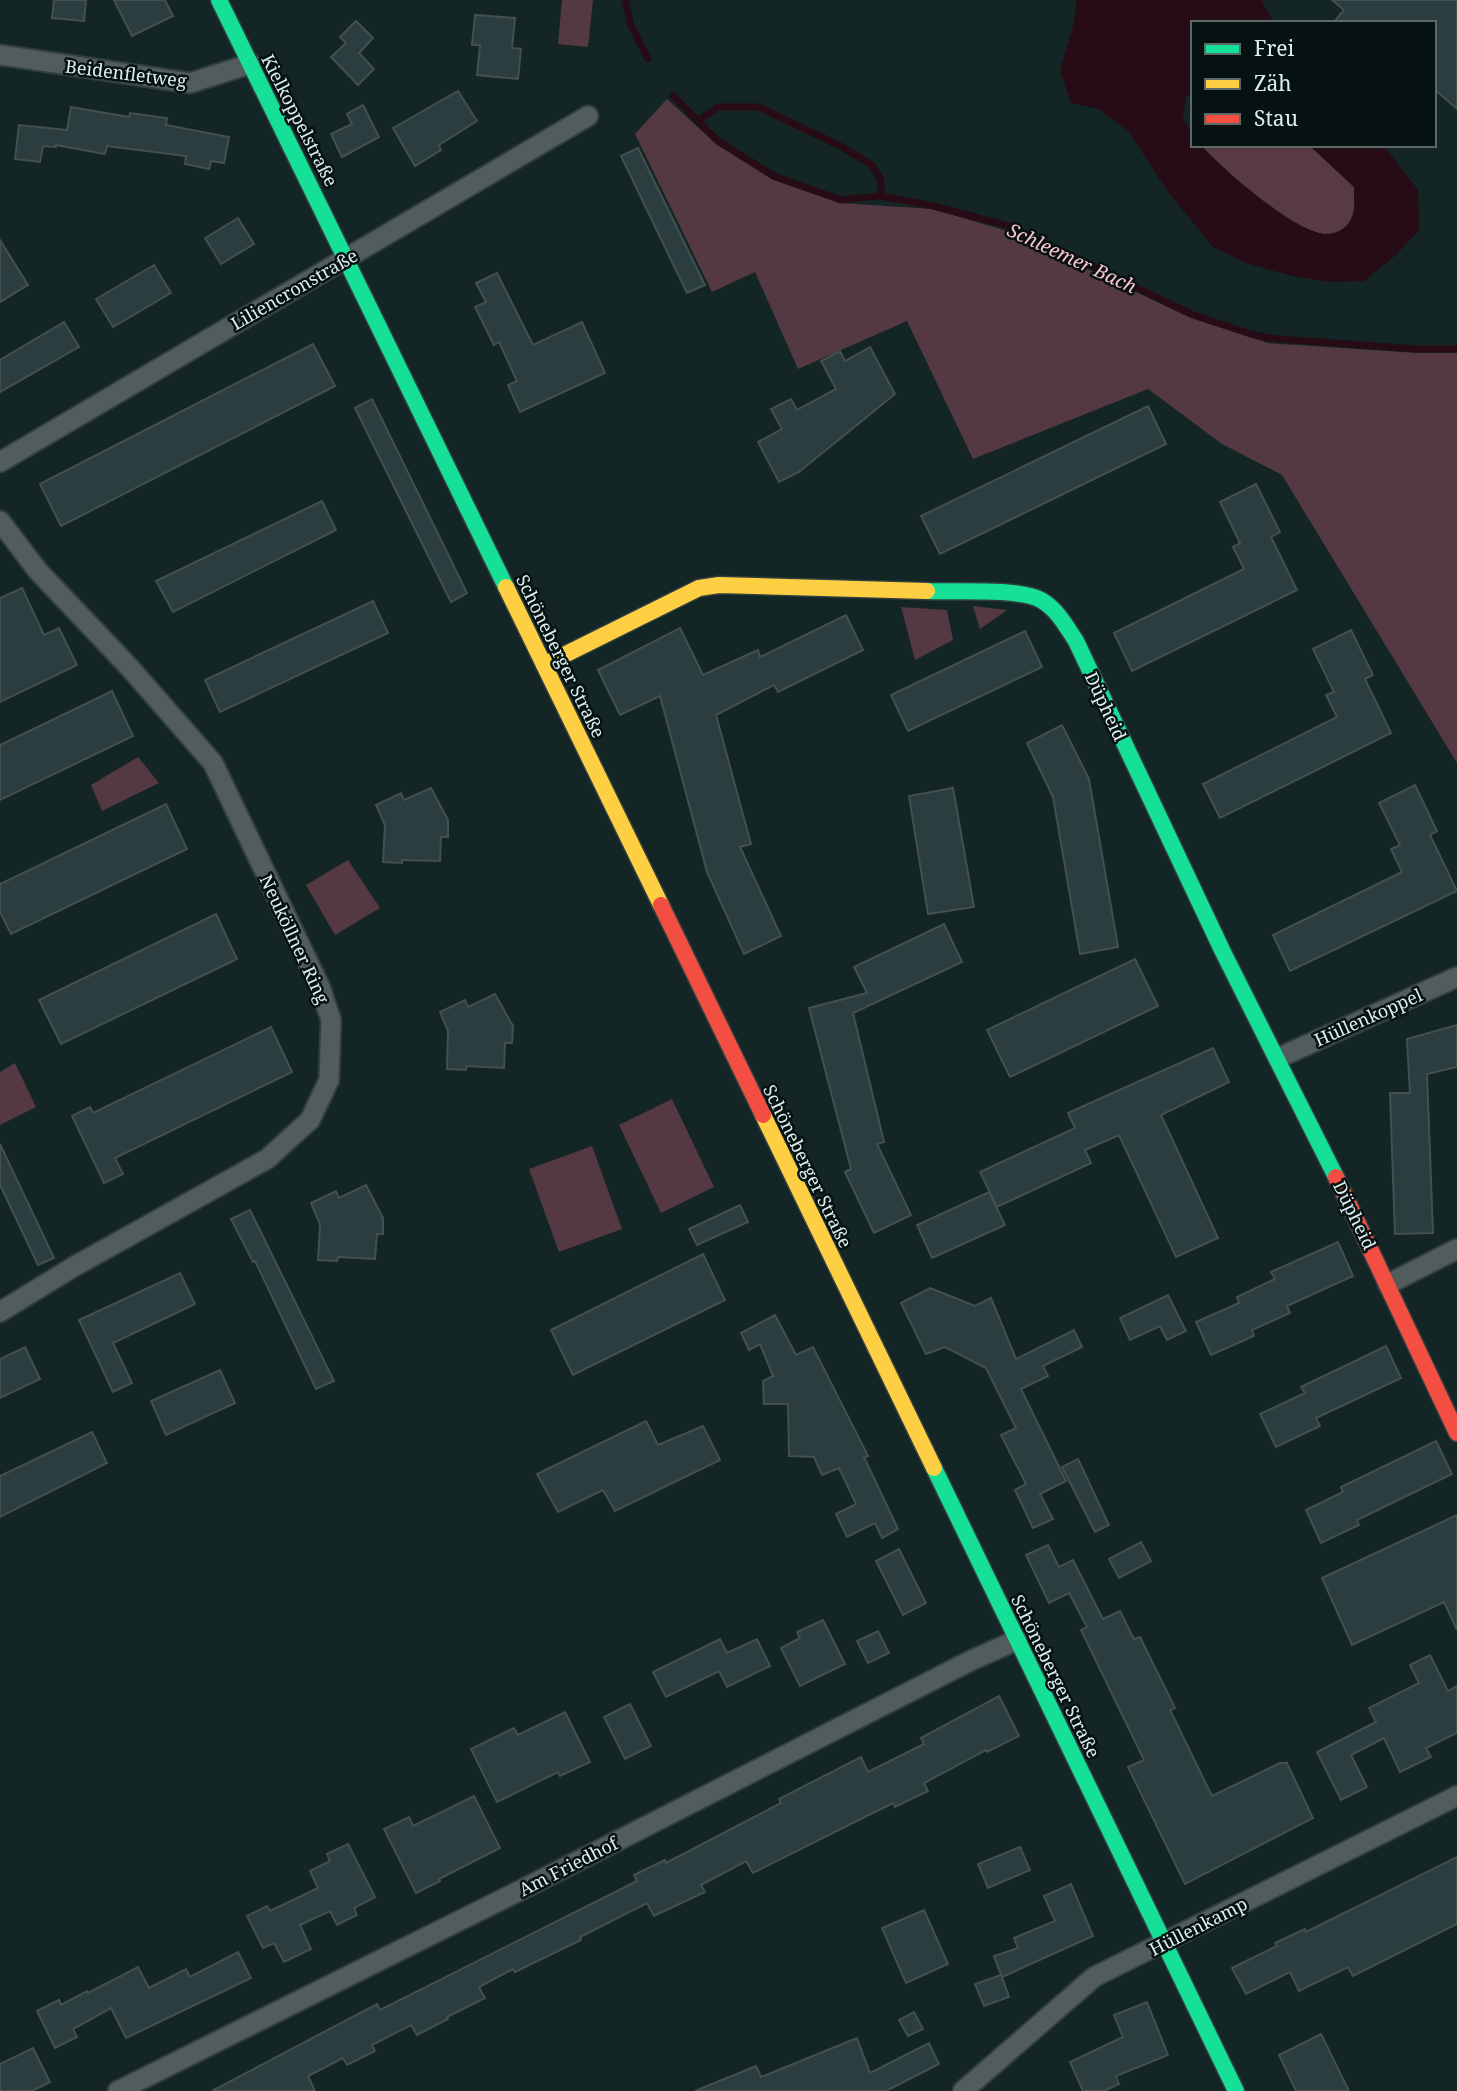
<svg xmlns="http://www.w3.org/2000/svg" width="1457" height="2091" font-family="'Noto Serif',serif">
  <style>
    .green { fill: #543842 }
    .forest { fill: #573a43 }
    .water { fill: #270c16 }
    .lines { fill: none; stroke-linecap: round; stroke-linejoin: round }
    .stream { stroke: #270c16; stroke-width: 7 }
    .building { fill: #2b3d3e; stroke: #425050; stroke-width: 2 }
    .street-casing { stroke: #323f3f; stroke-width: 23 }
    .fast-casing { stroke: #323f3f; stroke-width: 19 }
    .slow-casing { stroke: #323f3f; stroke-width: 19 }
    .jam-casing { stroke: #323f3f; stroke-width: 19 }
    .street { stroke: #535c5c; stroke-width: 19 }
    .fast { stroke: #16e098; stroke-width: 16 }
    .slow { stroke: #ffcf43; stroke-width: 16 }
    .jam { stroke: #f24e42; stroke-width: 16 }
    .labels { text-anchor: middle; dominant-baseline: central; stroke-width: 5; stroke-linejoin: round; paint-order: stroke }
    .street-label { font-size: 18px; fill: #ddeded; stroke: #061111 }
    .water-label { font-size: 19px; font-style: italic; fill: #fcc3d3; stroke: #061111 }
  </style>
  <rect width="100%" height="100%" fill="#142525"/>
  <g class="green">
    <path d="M562,0H593L588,47L558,44Z"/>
    <path d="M667,99L716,144L773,180L840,203L933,209L1007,231L1191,318L1268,343L1417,353H1457V763L1282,475L1222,444L1148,389L973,459L907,321L798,369L755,272L712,292L635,134Z"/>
    <path d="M973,606L1007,610L980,629Z"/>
    <path d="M901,607L947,610L953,640L915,660Z"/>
    <path d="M138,757L159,783L102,811L91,785Z"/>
    <path d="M348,860L380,908L335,935L306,885Z"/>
    <path d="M15,1063L36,1107L0,1125V1072Z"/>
    <path d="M672,1099L714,1187L661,1213L619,1125Z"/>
    <path d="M592,1146L622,1229L559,1252L529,1169Z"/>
  </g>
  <path class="forest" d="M1201,145H1309L1354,187C1354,197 1356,210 1351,219C1347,229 1335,235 1324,234C1293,231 1222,169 1201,145Z"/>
  <path class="water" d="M1077,0H1261L1274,23H1193V93L1186,97L1183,119L1193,134V145H1201C1222,169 1293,231 1324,234C1335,235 1347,229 1351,219C1356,210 1354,197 1354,187L1309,145H1383L1418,190L1419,230L1396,255L1364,281L1330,282L1293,276L1246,263L1213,247L1168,192L1129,132L1099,109L1071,103L1060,70L1073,26Z"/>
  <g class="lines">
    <g class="stream">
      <path d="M625,0L631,25L648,59"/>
      <path d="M673,96L718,141L774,176L841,200L881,196L933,206L1009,226L1191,314L1251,334L1268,338L1416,349H1457"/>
      <path d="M698,121L718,107H759L842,147L872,165L881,180V196"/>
    </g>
  </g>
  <g class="building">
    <path d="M54,0H86L84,21L52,18Z"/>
    <path d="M114,0H165L173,16L132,36Z"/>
    <path d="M1332,0H1457V109L1434,89V23H1333L1344,10Z"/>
    <path d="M475,15L515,18L512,48L521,49L518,79L477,75L480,45H472Z"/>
    <path d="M356,21L373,38L359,53L374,69L358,85L331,57L346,43L340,37Z"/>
    <path d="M458,91L477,121L439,145L441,150L415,166L393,128Z"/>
    <path d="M363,105L379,137L342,157L331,134L352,124L347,114Z"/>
    <path d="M71,107L129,117L130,113L167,118L166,125L229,137L224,163L211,161L209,169L185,164L186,156L107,146L105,154L56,145V147L43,146L40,162L15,159L19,125L67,130Z"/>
    <path d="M638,148L705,285L687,293L621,156Z"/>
    <path d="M238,218L254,244L221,264L205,238Z"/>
    <path d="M0,240L28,285L0,302Z"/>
    <path d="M154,265L171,293L113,327L96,299Z"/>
    <path d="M497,273L533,345L582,322L605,373L520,412L508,385L517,381L499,342L494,345L475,307L486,302L476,283Z"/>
    <path d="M64,322L79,347L0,392V360Z"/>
    <path d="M313,344L335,386L61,526L40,484Z"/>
    <path d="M870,347L895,394L799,472L779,482L758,442L782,429L771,409L791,399L797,410L836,389L821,361L840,351L845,361Z"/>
    <path d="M372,399L467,593L451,602L355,408Z"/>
    <path d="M1148,406L1166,444L940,554L921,516Z"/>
    <path d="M1256,484L1280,532L1271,537L1297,590L1132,671L1114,633L1244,569L1233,547L1240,543L1220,502Z"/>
    <path d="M322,501L336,530L173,612L156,581Z"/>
    <path d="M22,588L44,635L59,628L77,665L0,702V598Z"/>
    <path d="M373,601L388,633L220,712L205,680Z"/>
    <path d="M846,615L863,650L778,692L774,685L716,715L751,844L740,847L781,936L744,954L707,872L660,696L620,715L598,670L680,628L703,675L758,650L760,657Z"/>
    <path d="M1351,630L1373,675L1365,679L1391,733L1220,818L1203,784L1337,717L1326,695L1334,692L1313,649Z"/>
    <path d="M1025,631L1042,667L908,731L891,695Z"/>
    <path d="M112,691L133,736L0,800V745Z"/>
    <path d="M1062,725L1089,779L1118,947L1080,954L1053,797L1027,743Z"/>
    <path d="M1415,785L1437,831L1430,835L1457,891L1290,971L1273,935L1402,872L1391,849L1400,845L1379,803Z"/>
    <path d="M431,788L448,820V837H441L440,861L402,860V863L383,862L385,825L376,805L401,793L404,800Z"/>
    <path d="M953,788L974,907L928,914L909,796Z"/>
    <path d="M166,804L187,849L11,934L0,912V884Z"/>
    <path d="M216,914L237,959L61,1044L39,1000Z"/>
    <path d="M944,924L962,962L853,1013L884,1142L877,1144L911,1215L874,1233L845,1172L851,1169L809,1008L867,993L854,967Z"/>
    <path d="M1135,959L1158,1006L1010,1077L987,1030Z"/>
    <path d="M495,994L513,1026L512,1043H505L504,1068L466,1066V1070L447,1069L448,1031L440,1012L465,1000L468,1007Z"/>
    <path d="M1457,1025V1067L1427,1074L1433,1233L1395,1234L1390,1093H1410L1407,1039Z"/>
    <path d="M271,1027L292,1072L115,1158L123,1174L104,1183L72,1116L90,1107L93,1113Z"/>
    <path d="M1213,1048L1229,1082L1161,1115L1218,1238L1176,1257L1119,1135L1085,1150L1091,1163L997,1207L980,1172L1075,1128L1068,1113Z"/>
    <path d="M0,1144L54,1258L38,1265L0,1185Z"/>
    <path d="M366,1185L383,1218V1234H377L375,1259L338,1257L337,1261L318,1260L320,1224L311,1203L336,1191L339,1198Z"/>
    <path d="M989,1192L1005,1225L932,1258L917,1225Z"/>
    <path d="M740,1205L748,1222L697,1245L689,1229Z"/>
    <path d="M250,1210L334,1381L316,1389L255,1261L253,1262L231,1219Z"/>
    <path d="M1338,1242L1353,1276L1287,1306L1290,1313L1252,1330L1254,1336L1211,1355L1196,1322L1239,1303L1237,1297L1275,1279L1271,1272Z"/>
    <path d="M703,1254L725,1300L573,1375L551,1330Z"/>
    <path d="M180,1273L195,1304L113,1343L132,1383L113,1392L79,1320Z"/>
    <path d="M930,1288L975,1306L991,1298L1016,1359L1074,1330L1082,1347L1043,1366L1048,1376L1021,1389L1066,1481L1040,1494L1053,1519L1033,1528L1015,1490L1026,1484L1001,1435L1016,1428L986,1368L945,1347L926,1354L901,1303Z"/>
    <path d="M1168,1295L1186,1331L1167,1340L1160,1326L1130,1340L1120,1318Z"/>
    <path d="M775,1315L796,1355L813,1347L868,1456L864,1457L898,1529L882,1538L875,1523L847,1537L836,1514L856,1504L839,1468L822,1475L814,1457L789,1456L788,1404H764L763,1381L773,1376L760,1344L749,1350L741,1333Z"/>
    <path d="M1386,1346L1401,1378L1316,1418L1320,1426L1276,1447L1260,1414L1305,1393L1301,1387Z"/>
    <path d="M25,1347L40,1379L0,1398V1359Z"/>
    <path d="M220,1370L235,1403L166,1435L151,1401Z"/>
    <path d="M646,1421L658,1445L703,1426L720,1460L615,1511L603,1490L558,1512L537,1474Z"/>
    <path d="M92,1432L107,1463L0,1517V1476Z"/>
    <path d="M1436,1441L1452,1474L1357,1520L1359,1525L1321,1543L1306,1510L1343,1492L1341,1487Z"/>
    <path d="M1078,1459L1109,1525L1095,1532L1062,1467Z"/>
    <path d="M1457,1515V1630L1444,1602L1352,1645L1322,1578Z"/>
    <path d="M1141,1542L1151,1561L1119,1578L1109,1559Z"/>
    <path d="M1048,1545L1059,1567L1073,1560L1103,1619L1120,1611L1134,1639L1140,1637L1175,1708L1170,1710L1212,1796L1280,1763H1287L1313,1818L1185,1884L1128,1767L1144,1760L1081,1630L1087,1627L1069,1593L1049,1603L1026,1555Z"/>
    <path d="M899,1549L926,1603L903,1615L876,1561Z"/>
    <path d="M823,1620L845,1664L800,1686L781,1648L800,1638L797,1632Z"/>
    <path d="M878,1631L889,1653L868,1663L857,1641Z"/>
    <path d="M720,1639L727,1653L757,1639L770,1666L727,1687L719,1671L666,1697L653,1672Z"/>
    <path d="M1430,1655L1448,1691L1457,1686V1733L1426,1748L1431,1757L1400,1772L1384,1738L1351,1755L1367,1787L1341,1800L1317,1752L1376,1722L1369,1708L1419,1683L1410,1665Z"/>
    <path d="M999,1696L1019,1736L987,1752L986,1750L924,1783L928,1791L895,1807L893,1803L753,1873L746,1861L701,1885L705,1892L654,1916L647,1903L580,1937L581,1940L515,1972L513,1969L479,1987L485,1998L447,2017L448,2019L417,2035L411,2025L372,2045L375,2051L347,2065L343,2058L308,2076L315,2091H212L377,2004L380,2010L637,1881L634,1875L665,1860L666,1863L781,1803L779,1799L861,1757L868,1772L924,1744L921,1738Z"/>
    <path d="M630,1704L651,1746L625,1759L604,1717Z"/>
    <path d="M565,1712L590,1762L560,1776L558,1772L497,1802L471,1749L514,1728L518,1735Z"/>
    <path d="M474,1796L500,1848L439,1879L440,1881L416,1893L384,1829L409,1817L413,1826Z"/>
    <path d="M348,1844L375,1897L354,1908L357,1915L337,1925L330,1911L300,1925L311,1949L284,1962L274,1943L263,1948L247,1916L267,1906L270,1911L318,1888L310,1871L330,1861L327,1854Z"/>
    <path d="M1020,1847L1030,1870L988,1888L978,1864Z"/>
    <path d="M1457,1857V1924L1353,1976L1348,1967L1299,1991L1290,1972L1246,1994L1232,1968L1277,1946L1275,1943L1305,1929L1306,1932Z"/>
    <path d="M1071,1884L1093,1936L1002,1977L1009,1997L984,2006L975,1984L1001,1975L994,1956L1018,1948L1014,1938L1055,1921L1044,1896Z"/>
    <path d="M924,1910L948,1964L906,1983L882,1928Z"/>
    <path d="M238,1952L251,1978L126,2038L111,2008L73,2029L77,2037L55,2048L37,2011L59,2000L61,2005L87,1991L88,1993L138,1967L149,1988L186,1969L190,1977Z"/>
    <path d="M1147,2002L1168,2055L1116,2076L1119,2084L1104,2091H1083L1070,2062L1123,2037L1114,2015Z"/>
    <path d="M914,2012L923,2029L908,2036L899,2020Z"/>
    <path d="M1321,2034L1349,2091H1296L1279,2055Z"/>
    <path d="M857,2038L870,2073L929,2043L939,2064L886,2091H695L756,2066L761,2077Z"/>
    <path d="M33,2048L50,2082L32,2091H0V2064Z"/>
  </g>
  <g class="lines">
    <g class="street-casing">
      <g id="street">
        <path d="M0,55L190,83L250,64"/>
        <path d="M0,462L588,116"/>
        <path d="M0,521L38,571L130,668L213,763L320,987L331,1020L329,1080L310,1120L267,1159L75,1266L0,1312"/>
        <path d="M1278,1058L1457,977"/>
        <path d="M1388,1284L1457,1249"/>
        <path d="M118,2091L521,1890L972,1660L1017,1640"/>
        <path d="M963,2091L1094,1977L1457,1796"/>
      </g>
    </g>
    <g class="fast-casing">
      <g id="fast">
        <path d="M219,0L506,587"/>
        <path d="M927,591C954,592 1020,588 1041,600C1057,609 1066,626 1076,641L1223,952L1336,1177"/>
        <path d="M934,1468L1236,2091"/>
      </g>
    </g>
    <g class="slow-casing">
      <g id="slow">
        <path d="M506,587L661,905"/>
        <path d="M544,665L699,588L719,585L927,591"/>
        <path d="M763,1115L934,1468"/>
      </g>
    </g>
    <g class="jam-casing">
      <g id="jam">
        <path d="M661,905L763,1115"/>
        <path d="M1336,1177L1457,1433"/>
      </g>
    </g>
    <use href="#street" class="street"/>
    <use href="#fast" class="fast"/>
    <use href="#slow" class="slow"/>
    <use href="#jam" class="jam"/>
  </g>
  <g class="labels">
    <g class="street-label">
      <text transform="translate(126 73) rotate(7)">Beidenfletweg</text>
      <text transform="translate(300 120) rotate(63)">Kielkoppelstraße</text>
      <text transform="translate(294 289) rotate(-30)">Liliencronstraße</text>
      <text transform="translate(561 656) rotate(64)">Schöneberger Straße</text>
      <text transform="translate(1106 706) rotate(65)">Düpheid</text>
      <text transform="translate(295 939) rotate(65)">Neuköllner Ring</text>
      <text transform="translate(1368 1017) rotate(-24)">Hüllenkoppel</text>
      <text transform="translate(808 1166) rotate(64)">Schöneberger Straße</text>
      <text transform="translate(1355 1215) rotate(64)">Düpheid</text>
      <text transform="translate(1056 1676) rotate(64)">Schöneberger Straße</text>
      <text transform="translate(568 1866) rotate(-27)">Am Friedhof</text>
      <text transform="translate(1198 1926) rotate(-27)">Hüllenkamp</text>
    </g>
    <g class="water-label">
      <text transform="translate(1072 258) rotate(25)">Schleemer Bach</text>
    </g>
  </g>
  <rect x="1191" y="21" width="245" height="126" fill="#061111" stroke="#5c6969" stroke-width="2"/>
  <rect x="1205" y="44" width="35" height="10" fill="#16e098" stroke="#5c6969" stroke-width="2"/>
  <text x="1254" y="56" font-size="21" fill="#ddeded">Frei</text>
  <rect x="1205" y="79" width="35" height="10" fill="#ffcf43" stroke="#5c6969" stroke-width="2"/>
  <text x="1254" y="91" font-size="21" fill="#ddeded">Zäh</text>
  <rect x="1205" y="114" width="35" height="10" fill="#f24e42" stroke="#5c6969" stroke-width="2"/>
  <text x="1254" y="126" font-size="21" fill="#ddeded">Stau</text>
</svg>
